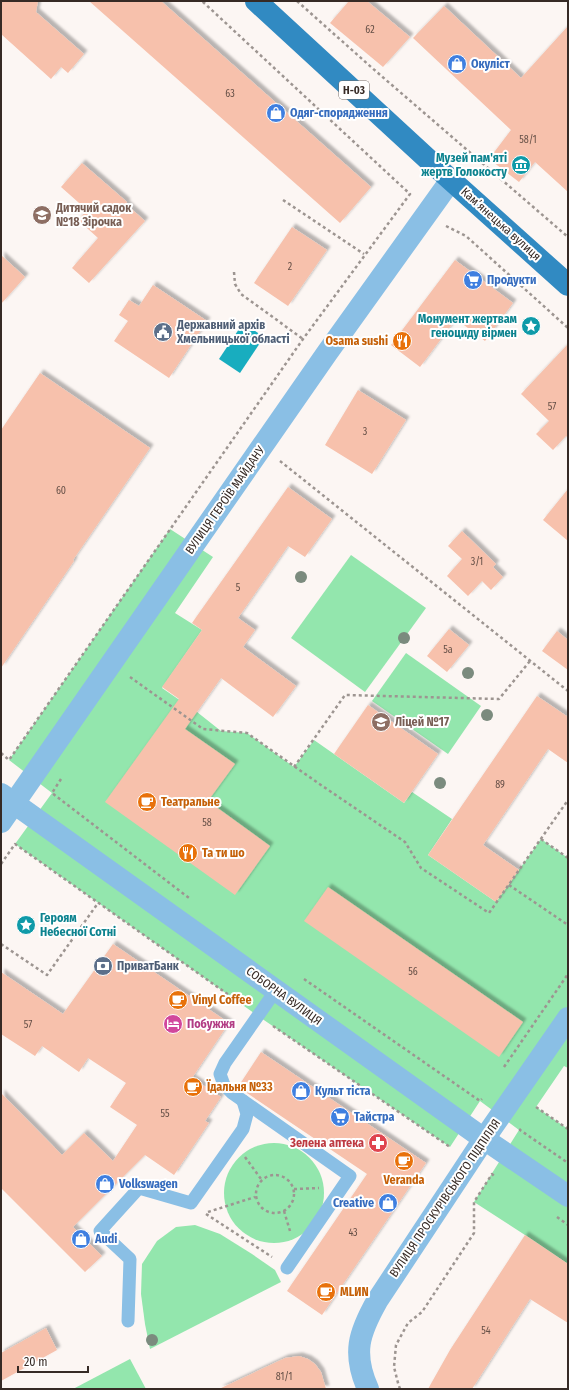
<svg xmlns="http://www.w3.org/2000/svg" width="569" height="1390" font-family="'Fira Sans Condensed',sans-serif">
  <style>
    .green { fill: #93e6ad }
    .water { fill: #18adbf }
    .building { fill: #f7c1ac; filter: url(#shadow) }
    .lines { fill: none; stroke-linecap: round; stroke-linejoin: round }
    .path { stroke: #9d9591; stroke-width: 2.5; stroke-dasharray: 3 3; stroke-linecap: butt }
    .service { stroke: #8abfe5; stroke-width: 13 }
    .minor { stroke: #8abfe5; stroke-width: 22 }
    .tertiary { stroke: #8abfe5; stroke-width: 22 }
    .primary { stroke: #318ac2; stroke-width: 22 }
    .tree { fill: #7b8b7e }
    .labels { text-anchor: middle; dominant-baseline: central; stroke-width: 4; stroke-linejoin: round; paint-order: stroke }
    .number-label { font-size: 10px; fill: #665047 }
    .shield { fill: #fff; stroke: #726a66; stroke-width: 1 }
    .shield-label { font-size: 11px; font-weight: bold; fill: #362a25 }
    .shop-label { font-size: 12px; font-weight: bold; fill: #366cbe; stroke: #fff; text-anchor: start }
    .culture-label { font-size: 12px; font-weight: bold; fill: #0d838f; stroke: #fff; text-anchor: end }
    .education-label { font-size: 12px; font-weight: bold; fill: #785e54; stroke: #fff; text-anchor: start }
    .street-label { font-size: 12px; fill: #362a25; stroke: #fff }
    .service-label { font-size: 12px; font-weight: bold; fill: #4e5e75; stroke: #fff; text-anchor: start }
    .food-label { font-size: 12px; font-weight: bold; fill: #c56008; stroke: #fff; text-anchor: start }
    .hotel-label { font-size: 12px; font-weight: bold; fill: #b23c85; stroke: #fff; text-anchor: start }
    .health-label { font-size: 12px; font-weight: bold; fill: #be3a42; stroke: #fff; text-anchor: end }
  </style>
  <defs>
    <filter id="shadow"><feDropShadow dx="3.5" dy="-3.5" stdDeviation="1" flood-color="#0004"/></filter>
  </defs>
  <rect width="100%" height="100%" fill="#fcf6f3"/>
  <g class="green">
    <path d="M170,529L213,557L175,613L202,630L162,688L197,712L221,731L247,733L294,767L314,740L404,803L412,792L452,819L428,855L496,902L541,839L568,858V1068L564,1066L536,1107L568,1129V1264L525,1235L474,1202L519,1130L480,1101L450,1147L258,1016L15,844L52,793L9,760Z"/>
    <path d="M351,555L426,608L365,692L291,638Z"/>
    <path d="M406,653L481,706L448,754L372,701Z"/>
    <circle cx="274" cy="1193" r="50"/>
    <path d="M195,1225L220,1234L252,1254L275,1270L281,1282L150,1349L145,1324L141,1294L142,1264L157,1241L176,1227Z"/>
    <path d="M130,1359L146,1389H73Z"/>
  </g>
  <path class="water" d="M243,323L264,337L240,373L219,359Z"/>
  <g class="building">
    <path d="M1,1H38L36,12L84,54L68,73L61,67L51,79L1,34Z"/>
    <path d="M89,1H161L371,187L340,223Z"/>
    <path d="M349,1H367L410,37L383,67L330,23Z"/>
    <path d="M444,6L521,78L568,26V192L535,162L519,182L489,159L511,130L413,38Z"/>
    <path d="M82,163L127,202L126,204L145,221L89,283L72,268L98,238L78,220L87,210L61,187Z"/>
    <path d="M292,227L327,250L288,306L254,283Z"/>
    <path d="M1,255L25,277L1,304Z"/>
    <path d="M455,260L513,303L485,341L456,319L420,367L391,345Z"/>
    <path d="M153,285L207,321L169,378L114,341L128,321L119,315L129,300L139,306Z"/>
    <path d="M568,344V438L566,436L553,450L536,434L549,421L521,394Z"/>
    <path d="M40,373L150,448L73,560L74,561L1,668V430Z"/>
    <path d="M358,390L406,420L372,474L325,445Z"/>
    <path d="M288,487L332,519L305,557L288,546L238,618L255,630L243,647L296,686L273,717L221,678L185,729L235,764L208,801L270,846L235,895L105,802L179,699L162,687L202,630L192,623Z"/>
    <path d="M568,489V541L543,520Z"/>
    <path d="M462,531L496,564L493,567L503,577L491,590L482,581L468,596L447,576L462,559L448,546Z"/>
    <path d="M449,629L469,645L447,672L427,656Z"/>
    <path d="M557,631L568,640V670L542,651Z"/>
    <path d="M537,696L568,717V763L548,749L483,845L519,870L496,902L428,855Z"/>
    <path d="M368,705L438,754L404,803L334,754Z"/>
    <path d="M328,887L523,1022L499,1057L304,921Z"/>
    <path d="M113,944L229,1023L192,1078L221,1097L205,1121L209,1123L174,1175L145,1155L73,1227L102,1256L85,1272L1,1188V1093L62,1155L84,1133L113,1161L137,1125L110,1107L126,1083L88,1058L79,1072L42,1046L35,1056L1,1034V972L63,1014Z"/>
    <path d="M261,1052L426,1163L322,1315L287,1291L367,1174L238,1087Z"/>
    <path d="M525,1235L568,1264V1323L530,1299L472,1389H428L450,1350Z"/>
    <path d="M46,1328L57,1350L1,1381V1353Z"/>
    <path d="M299,1356L308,1359L315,1364L321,1372L326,1389H219L285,1358Z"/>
  </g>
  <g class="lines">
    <g class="path">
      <path d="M297,1L371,67L568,237"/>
      <path d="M283,200L364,254"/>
      <path d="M446,226L466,236L568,328"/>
      <path d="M234,272L235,284L241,294L303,339"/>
      <path d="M280,461L568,691"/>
      <path d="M130,677L203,729L247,733L318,783L405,842L421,868L489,913L568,800"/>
      <path d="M1,753L9,760L303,339L410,194L202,1"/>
      <path d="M294,767L345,695L499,699L530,661"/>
      <path d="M61,779L52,793L189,898"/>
      <path d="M541,839L568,858"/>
      <path d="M1,864L15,844L243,1005"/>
      <path d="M509,885L568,925"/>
      <path d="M1,944L47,975L98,903"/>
      <path d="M304,979L480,1101L482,1099"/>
      <path d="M273,1026L450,1147"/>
      <path d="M504,1067L568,974"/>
      <path d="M536,1107L568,1129"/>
      <path d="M521,1129L520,1130L568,1163"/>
      <path d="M245,1157L261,1179"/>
      <circle cx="275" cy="1194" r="19"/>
      <path d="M294,1189L319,1188"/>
      <path d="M284,1211L290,1231"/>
      <path d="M208,1212L255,1197"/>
      <path d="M206,1214L272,1257"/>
      <path d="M557,1217L568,1225"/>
      <path d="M400,1389L398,1383L394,1367L396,1345L408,1323L422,1312L474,1233V1202L492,1174L494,1176"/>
    </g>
    <g class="service">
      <path d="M276,990L225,1063L220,1074L224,1085L232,1093L350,1176L287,1268"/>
      <path d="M128,1321L130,1259L100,1231L139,1188L191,1203L243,1129L247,1114L243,1101"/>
    </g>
    <g class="minor">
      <path d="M1,794L484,1139L568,1196"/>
      <path d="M368,1389C352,1353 359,1333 377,1301L484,1139L568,1018"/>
    </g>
    <path class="tertiary" d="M1,822L327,353L451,180"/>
    <path class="primary" d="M256,1L432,163L568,285"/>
  </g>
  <g class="tree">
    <circle cx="301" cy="577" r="6"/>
    <circle cx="404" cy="638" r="6"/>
    <circle cx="468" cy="673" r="6"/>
    <circle cx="487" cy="715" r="6"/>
    <circle cx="440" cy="783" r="6"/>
    <circle cx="152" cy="1340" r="6"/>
  </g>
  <defs>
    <g id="shop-disc" transform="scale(1)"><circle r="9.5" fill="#3f7fe0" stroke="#fff"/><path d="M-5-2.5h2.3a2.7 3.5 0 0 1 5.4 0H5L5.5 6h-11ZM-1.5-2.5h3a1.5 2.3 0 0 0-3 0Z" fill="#fff"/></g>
    <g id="museum-disc" transform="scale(1)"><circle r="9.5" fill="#0f9aa8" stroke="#fff"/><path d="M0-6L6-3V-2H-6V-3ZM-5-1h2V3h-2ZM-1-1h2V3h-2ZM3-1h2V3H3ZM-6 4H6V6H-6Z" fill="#fff"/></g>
    <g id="school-disc" transform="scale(1)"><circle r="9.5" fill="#8d6e63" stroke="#fff"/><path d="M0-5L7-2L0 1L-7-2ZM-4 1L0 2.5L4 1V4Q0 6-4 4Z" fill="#fff"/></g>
    <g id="supermarket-disc" transform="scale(1)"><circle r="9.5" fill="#3f7fe0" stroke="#fff"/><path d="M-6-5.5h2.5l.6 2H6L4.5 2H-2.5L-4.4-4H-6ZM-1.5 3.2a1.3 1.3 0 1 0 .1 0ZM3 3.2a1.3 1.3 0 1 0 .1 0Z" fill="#fff"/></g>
    <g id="sight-disc" transform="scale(1)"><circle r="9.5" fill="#0f9aa8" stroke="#fff"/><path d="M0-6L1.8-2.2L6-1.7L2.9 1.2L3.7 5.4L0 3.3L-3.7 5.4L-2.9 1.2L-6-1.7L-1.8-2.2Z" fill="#fff"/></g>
    <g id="civic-disc" transform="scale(1)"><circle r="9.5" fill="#5c6f8a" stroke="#fff"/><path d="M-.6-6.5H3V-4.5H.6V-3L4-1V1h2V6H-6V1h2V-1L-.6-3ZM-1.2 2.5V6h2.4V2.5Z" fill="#fff"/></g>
    <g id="restaurant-disc" transform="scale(1)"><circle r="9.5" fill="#e8710a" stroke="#fff"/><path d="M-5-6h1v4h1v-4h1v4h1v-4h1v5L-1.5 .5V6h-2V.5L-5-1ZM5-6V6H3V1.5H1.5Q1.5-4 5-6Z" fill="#fff"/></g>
    <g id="cafe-disc" transform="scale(1)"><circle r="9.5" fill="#e8710a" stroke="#fff"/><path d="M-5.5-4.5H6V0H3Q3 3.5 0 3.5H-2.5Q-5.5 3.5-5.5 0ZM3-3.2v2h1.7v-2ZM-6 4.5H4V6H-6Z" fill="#fff"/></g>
    <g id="bank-disc" transform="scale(1)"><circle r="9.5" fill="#5c6f8a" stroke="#fff"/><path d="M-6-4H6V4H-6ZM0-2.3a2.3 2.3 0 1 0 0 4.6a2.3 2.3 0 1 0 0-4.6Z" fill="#fff"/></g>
    <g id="hotel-disc" transform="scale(1)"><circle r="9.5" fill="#d1479c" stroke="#fff"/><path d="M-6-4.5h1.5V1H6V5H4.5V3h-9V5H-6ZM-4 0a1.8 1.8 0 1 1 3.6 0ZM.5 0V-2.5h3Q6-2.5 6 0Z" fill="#fff"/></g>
    <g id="pharmacy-disc" transform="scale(1)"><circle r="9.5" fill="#e0444e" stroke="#fff"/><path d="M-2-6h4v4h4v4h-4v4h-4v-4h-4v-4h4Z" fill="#fff"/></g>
  </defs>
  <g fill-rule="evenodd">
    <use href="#shop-disc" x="457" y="64"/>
    <use href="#shop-disc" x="276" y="113"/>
    <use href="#museum-disc" x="521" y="165"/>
    <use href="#school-disc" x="42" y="215"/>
    <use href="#supermarket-disc" x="473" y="280"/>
    <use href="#sight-disc" x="531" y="326"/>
    <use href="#civic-disc" x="163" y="332"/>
    <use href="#restaurant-disc" x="402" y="341"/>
    <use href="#school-disc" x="381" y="722"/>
    <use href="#cafe-disc" x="147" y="802"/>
    <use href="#restaurant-disc" x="188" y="853"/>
    <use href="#sight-disc" x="26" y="925"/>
    <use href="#bank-disc" x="103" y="966"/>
    <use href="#cafe-disc" x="178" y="1000"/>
    <use href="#hotel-disc" x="173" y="1024"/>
    <use href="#cafe-disc" x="193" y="1087"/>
    <use href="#shop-disc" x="301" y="1091"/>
    <use href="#supermarket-disc" x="340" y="1117"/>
    <use href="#pharmacy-disc" x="378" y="1143"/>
    <use href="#cafe-disc" x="404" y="1161"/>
    <use href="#shop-disc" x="105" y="1184"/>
    <use href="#shop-disc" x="388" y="1203"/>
    <use href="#shop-disc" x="81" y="1239"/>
    <use href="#cafe-disc" x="326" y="1292"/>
  </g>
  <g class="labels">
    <g class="number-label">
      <text x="370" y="30">62</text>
      <text x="230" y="94">63</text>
      <text x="528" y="140">58/1</text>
      <text x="290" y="267">2</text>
      <text x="552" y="407">57</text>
      <text x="365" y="432">3</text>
      <text x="61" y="491">60</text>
      <text x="477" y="562">3/1</text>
      <text x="238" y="588">5</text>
      <text x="448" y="650">5а</text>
      <text x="500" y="785">89</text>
      <text x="207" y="823">58</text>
      <text x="413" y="972">56</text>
      <text x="28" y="1025">57</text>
      <text x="165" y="1114">55</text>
      <text x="353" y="1233">43</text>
      <text x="486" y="1331">54</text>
      <text x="284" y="1377">81/1</text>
    </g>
    <rect class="shield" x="339" y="81" width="30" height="18" rx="3"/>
    <g class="shield-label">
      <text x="354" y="90">Н-03</text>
    </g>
    <g class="shop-label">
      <text x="471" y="64">Окуліст</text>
      <text x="290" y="113">Одяг-спорядження</text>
      <text x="487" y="280">Продукти</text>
      <text x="315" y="1091">Культ тіста</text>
      <text x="354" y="1117">Тайстра</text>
      <text x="119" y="1184">Volkswagen</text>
      <text x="374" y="1203" text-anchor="end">Creative</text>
      <text x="95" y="1239">Audi</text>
    </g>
    <g class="culture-label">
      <text x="507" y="158">Музей пам'яті<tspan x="507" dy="14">жертв Голокосту</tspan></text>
      <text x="517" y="319">Монумент жертвам<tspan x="517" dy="14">геноциду вірмен</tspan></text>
      <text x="40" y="918" text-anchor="start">Героям<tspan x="40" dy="14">Небесної Сотні</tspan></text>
    </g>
    <g class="education-label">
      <text x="56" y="208">Дитячий садок<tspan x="56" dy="14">№18 Зірочка</tspan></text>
      <text x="395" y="722">Ліцей №17</text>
    </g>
    <g class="street-label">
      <text transform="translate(501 224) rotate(42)">Камʼянецька вулиця</text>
      <text transform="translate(225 500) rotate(-55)">ВУЛИЦЯ ГЕРОЇВ МАЙДАНУ</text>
      <text transform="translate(284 996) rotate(36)">СОБОРНА ВУЛИЦЯ</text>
      <text transform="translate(445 1198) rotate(-56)">ВУЛИЦЯ ПРОСКУРІВСЬКОГО ПІДПІЛЛЯ</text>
    </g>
    <g class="service-label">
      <text x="177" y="325">Державний архів<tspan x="177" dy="14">Хмельницької області</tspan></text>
      <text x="117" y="966">ПриватБанк</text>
    </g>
    <g class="food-label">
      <text x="388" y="341" text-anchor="end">Osama sushi</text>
      <text x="161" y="802">Театральне</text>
      <text x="202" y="853">Та ти шо</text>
      <text x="192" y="1000">Vinyl Coffee</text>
      <text x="207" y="1087">Їдальня №33</text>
      <text x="404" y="1180" text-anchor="middle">Veranda</text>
      <text x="340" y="1292">MLИN</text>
    </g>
    <g class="hotel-label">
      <text x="187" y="1024">Побужжя</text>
    </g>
    <g class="health-label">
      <text x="364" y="1143">Зелена аптека</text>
    </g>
  </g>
  <rect width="569" height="1390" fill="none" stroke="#362a25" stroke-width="4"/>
  <path d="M18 1366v6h70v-6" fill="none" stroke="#362a25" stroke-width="2"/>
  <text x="24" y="1366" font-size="12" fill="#362a25" stroke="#ffffff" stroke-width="3" paint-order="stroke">20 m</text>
</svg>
